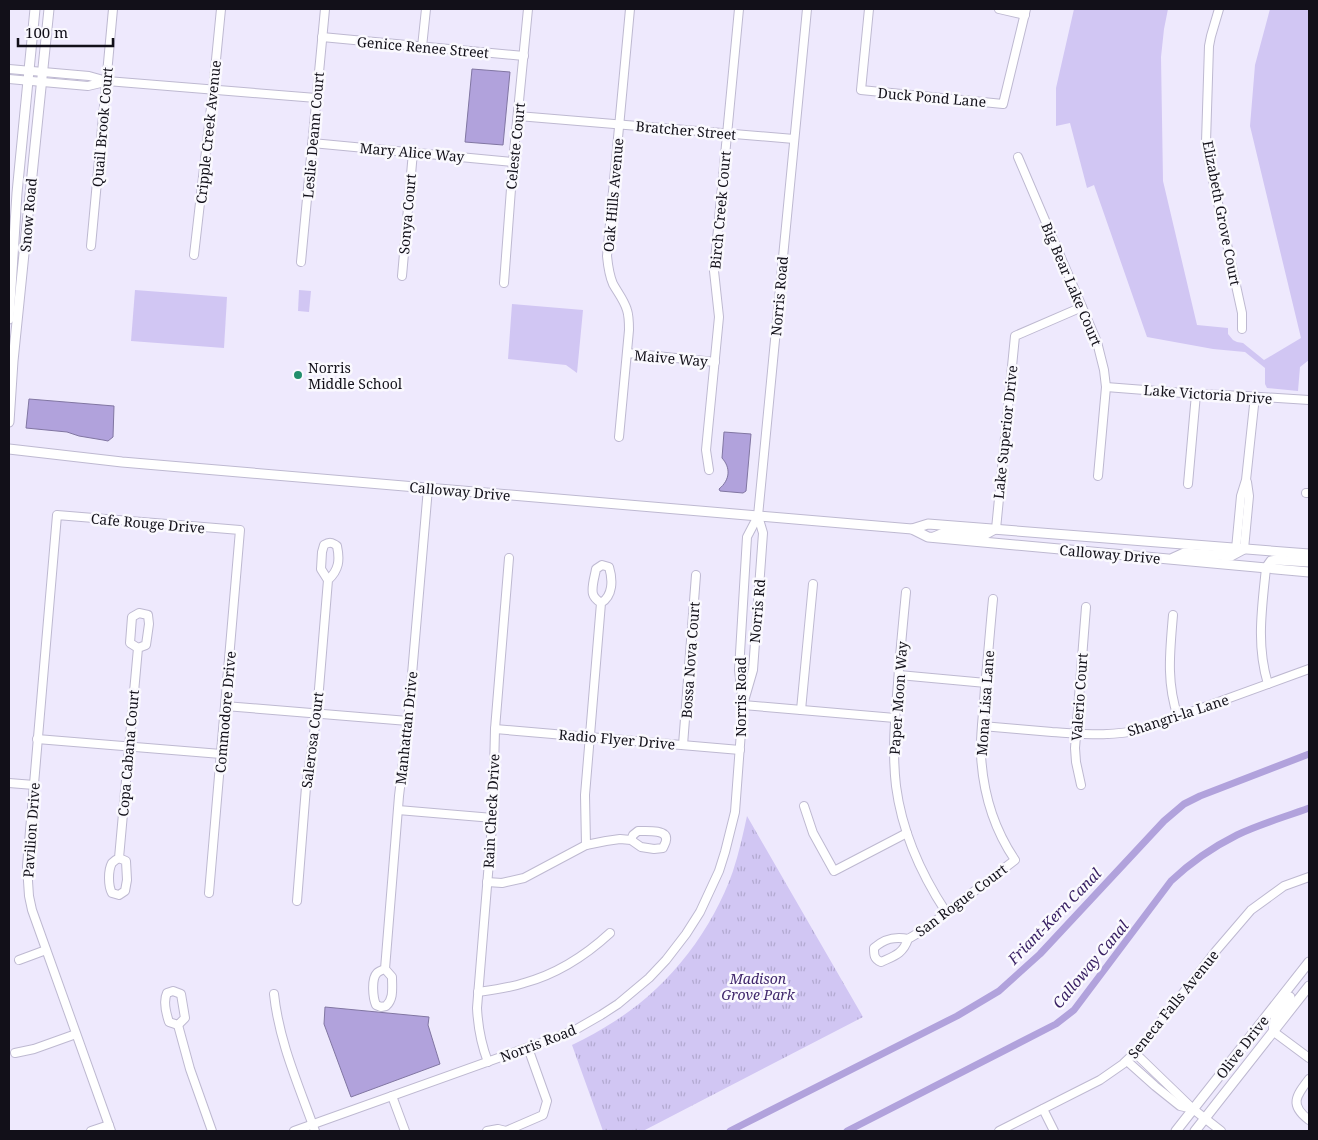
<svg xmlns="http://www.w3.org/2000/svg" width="1318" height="1140" font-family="'Noto Serif',serif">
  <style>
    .grass { fill: #d1c6f3 }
    .park { fill: url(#park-tufts) }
    .water { fill: #b1a2dc; stroke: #8176a2 }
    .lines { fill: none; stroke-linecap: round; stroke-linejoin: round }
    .canal { stroke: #b1a2dc; stroke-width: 7 }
    .minor-casing { stroke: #beb9d1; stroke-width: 10 }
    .major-casing { stroke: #beb9d1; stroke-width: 11 }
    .minor { stroke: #fff; stroke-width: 8 }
    .major { stroke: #fff; stroke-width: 9 }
    .poi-dot { fill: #228e6c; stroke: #faf9fe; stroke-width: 2 }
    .labels { text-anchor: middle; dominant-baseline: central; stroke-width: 5; stroke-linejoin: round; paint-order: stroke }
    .street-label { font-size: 14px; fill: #121019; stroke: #faf9fe }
    .poi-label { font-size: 14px; fill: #121019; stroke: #faf9fe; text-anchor: start }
    .park-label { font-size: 14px; font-style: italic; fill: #3f266b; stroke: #faf9fe }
    .water-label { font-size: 15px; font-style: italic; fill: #361d61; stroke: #faf9fe }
  </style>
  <defs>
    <pattern id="park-tufts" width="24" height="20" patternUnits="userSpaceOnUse" patternTransform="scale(1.25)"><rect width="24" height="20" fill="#d1c6f3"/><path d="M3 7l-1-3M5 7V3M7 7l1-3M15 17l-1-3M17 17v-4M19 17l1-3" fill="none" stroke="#b2a9d0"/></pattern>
  </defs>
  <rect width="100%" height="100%" fill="#eee9fd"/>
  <g class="grass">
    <path d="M1074,9H1168L1164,29L1161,57L1163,181L1197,325L1228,328V334L1233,340L1237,342L1243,343L1264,360L1301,338L1250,126L1255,65L1270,9H1309V360L1300,367L1298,391L1267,388L1265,384V368L1245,352L1213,349L1147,337L1094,185L1087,188L1070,123L1056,126V88Z"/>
    <path d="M135,290L227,297L224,348L131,341Z"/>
    <path d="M299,290L311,291L309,312L298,311Z"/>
    <path d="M512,304L583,310L577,373L566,365L508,359Z"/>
  </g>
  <path class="park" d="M747,816L863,1017L643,1131H603L572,1045C587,1038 601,1030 615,1021C669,987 712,931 733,871C739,853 743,834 747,816Z"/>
  <g class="water">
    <path d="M472,69L510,72L503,145L465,142Z"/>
    <path d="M29,399L114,406L113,437L108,441L103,440L79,436L67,432L26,428Z"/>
    <path d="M724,432L751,434L746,491L743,493L720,491L719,489C730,480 731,468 722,458Z"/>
    <path d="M325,1007L429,1017L428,1025L440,1064L351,1097L324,1024Z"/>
  </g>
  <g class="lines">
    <g class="canal">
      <path d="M730,1131L957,1016L999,991L1040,954L1164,821L1184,804L1200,796L1309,754"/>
      <path d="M847,1131L1056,1024L1074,1010L1171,881C1190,863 1213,847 1237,835C1260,824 1285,817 1309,808"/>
    </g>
    <g class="minor-casing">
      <g id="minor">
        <path d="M869,9L861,90L1003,104L1026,9"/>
        <path d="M999,9L1025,15"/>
        <path d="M1219,9L1211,36L1209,46L1206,142L1208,157L1242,313V329"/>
        <path d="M322,37L524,56"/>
        <path d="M422,47L426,9"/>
        <path d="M9,69L89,76L107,81L316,98"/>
        <path d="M9,79L88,86L105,82"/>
        <path d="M518,116L794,139"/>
        <path d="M312,143L513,162"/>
        <path d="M1018,157L1097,342L1104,370L1106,387L1098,476"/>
        <path d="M91,246L113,9"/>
        <path d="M194,255L213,90L221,9"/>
        <path d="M301,262L325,9"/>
        <path d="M402,276L413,152"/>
        <path d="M504,283L513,162L528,9"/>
        <path d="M627,353L715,362"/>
        <path d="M1106,387L1196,394L1245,396L1309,400"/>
        <path d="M619,437L629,330C629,323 629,316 627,310C624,300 618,293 613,284C609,275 608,266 607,256L630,9"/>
        <path d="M709,470L706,450L719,317L714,271L739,9"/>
        <path d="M1188,484L1196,394"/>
        <path d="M1306,493H1309"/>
        <path d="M996,529L1015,336L1082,307"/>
        <path d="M1236,549L1241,496L1246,480L1255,396"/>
        <path d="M1244,549L1249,496L1247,482"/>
        <path d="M1266,568C1262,608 1256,645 1268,684"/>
        <path d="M906,592C903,623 900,653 898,683C895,718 892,752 896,786C902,832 921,874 946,912"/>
        <path d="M1173,615C1170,651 1166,682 1178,717"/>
        <path d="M899,675L986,683"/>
        <path d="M744,701L753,670L763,533L758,516"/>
        <path d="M743,705L895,718"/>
        <path d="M225,706L408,721"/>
        <path d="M801,710L813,584"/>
        <path d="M982,726C1005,728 1029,730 1052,732C1085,734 1112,737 1144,729L1309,669"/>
        <path d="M495,729L740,750"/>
        <path d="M37,739L221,754"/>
        <path d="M683,745L696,575"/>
        <path d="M9,783L34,785"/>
        <path d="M1081,785L1076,762L1075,748L1086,607"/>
        <path d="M804,806L813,833L834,871L907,833"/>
        <path d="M398,810L493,818"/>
        <path d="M586,845L585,795L601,603C613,596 613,580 609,567L602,565L596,569C595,576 591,587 593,594C594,598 598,601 601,603"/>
        <path d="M119,858L126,861L127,880L125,891L119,895L112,893C108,886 108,870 112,863C114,861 117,859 119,858L138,648L130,643L132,617L139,613L148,615L149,624L146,645L138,648"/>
        <path d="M487,882L502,883L524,878L586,845L606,841L620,839L631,840L641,847L654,849L663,848C664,845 666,843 666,840C668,829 645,831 638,831L633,835L631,840"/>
        <path d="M297,901L306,787L317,713L328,580C339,570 340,560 337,546C332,542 329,542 324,545L322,552L321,569L328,580"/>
        <path d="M908,939C894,936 884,939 874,948C874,955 874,959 881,962C894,956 903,954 908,939L925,929L1015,860C994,829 983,792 981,755C980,733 984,710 985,687C988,658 990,629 993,599"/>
        <path d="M19,960L46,950"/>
        <path d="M385,969L392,977C392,988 394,999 386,1006L381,1007L376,1005C373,998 371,979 377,973C379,971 382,970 385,969L399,796L408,721L428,488"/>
        <path d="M173,991L181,994L185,1018L178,1025L169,1022C166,1013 163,1001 167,993Z"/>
        <path d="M478,992C493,990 509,988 524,983C557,974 585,956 610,933"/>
        <path d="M274,994C279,1042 299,1086 315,1131"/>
        <path d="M178,1025L190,1069L212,1131"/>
        <path d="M1274,1032L1309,1058"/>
        <path d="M15,1053L34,1049L76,1034"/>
        <path d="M1135,1053L1193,1109L1221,1131"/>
        <path d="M1127,1061L1155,1086L1180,1106L1193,1109"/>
        <path d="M488,1062C481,1044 478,1027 477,1008L493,813L495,729L509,558"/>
        <path d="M1309,1079C1296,1096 1289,1105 1309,1120"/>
        <path d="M392,1096L405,1131"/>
        <path d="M1043,1109L1054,1131"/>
        <path d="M91,1131L109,1125"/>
        <path d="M111,1131L32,910L29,896L27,866L57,515L240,530L209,893"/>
        <path d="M294,1131L554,1038L575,1030L601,1015L618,1004L649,978L666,960L686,934L700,912L719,871L725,852L735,812L743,705L739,670L747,537L758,516L807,9"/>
        <path d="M487,1131L498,1129L506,1131L543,1115L547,1101L528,1048"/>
        <path d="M999,1131L1100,1080L1123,1064L1141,1047L1215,952L1251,910L1284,886L1309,877"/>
      </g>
    </g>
    <g class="major-casing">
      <g id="major">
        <path d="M9,319L17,193L35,9"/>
        <path d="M9,422L13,361L49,9"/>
        <path d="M9,449L122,462L912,529L928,537L1309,572"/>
        <path d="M912,529L928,524L1309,554"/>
        <path d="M934,537L946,532L986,534L995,529"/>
        <path d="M1173,558L1184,553L1231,556L1244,549"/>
        <path d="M1266,568L1271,561L1277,560L1309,562"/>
        <path d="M1274,1032C1271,1018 1282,1007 1290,997"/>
        <path d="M1176,1131L1309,962"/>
        <path d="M1195,1131L1309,986"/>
      </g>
    </g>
    <use href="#minor" class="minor"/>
    <use href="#major" class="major"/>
  </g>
  <circle class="poi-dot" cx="298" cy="375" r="5"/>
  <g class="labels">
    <g class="street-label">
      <text transform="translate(423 47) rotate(5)">Genice Renee Street</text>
      <text transform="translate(932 97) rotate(5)">Duck Pond Lane</text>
      <text transform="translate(102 127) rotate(-85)">Quail Brook Court</text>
      <text transform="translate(686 130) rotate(5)">Bratcher Street</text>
      <text transform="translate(208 132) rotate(-84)">Cripple Creek Avenue</text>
      <text transform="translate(313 135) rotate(-85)">Leslie Deann Court</text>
      <text transform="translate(515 146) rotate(-84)">Celeste Court</text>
      <text transform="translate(412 152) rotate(5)">Mary Alice Way</text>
      <text transform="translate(613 195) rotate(-85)">Oak Hills Avenue</text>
      <text transform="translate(720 210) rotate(-85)">Birch Creek Court</text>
      <text transform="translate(1222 213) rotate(79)">Elizabeth Grove Court</text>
      <text transform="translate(407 214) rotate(-85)">Sonya Court</text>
      <text transform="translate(28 215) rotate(-85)">Snow Road</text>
      <text transform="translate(1072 284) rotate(67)">Big Bear Lake Court</text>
      <text transform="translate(779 296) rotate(-85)">Norris Road</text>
      <text transform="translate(671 358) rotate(5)">Maive Way</text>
      <text transform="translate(1208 394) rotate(4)">Lake Victoria Drive</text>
      <text transform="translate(1005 432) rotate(-84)">Lake Superior Drive</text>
      <text transform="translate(460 491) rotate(5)">Calloway Drive</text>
      <text transform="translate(148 523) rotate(5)">Cafe Rouge Drive</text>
      <text transform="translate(1110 554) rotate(5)">Calloway Drive</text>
      <text transform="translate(757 611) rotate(-85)">Norris Rd</text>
      <text transform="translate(690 660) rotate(-86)">Bossa Nova Court</text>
      <text transform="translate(740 697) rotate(-90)">Norris Road</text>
      <text transform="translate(1079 697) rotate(-86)">Valerio Court</text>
      <text transform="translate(898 698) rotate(-86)">Paper Moon Way</text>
      <text transform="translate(985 703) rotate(-86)">Mona Lisa Lane</text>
      <text transform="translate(225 712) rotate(-85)">Commodore Drive</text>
      <text transform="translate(1178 715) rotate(-18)">Shangri-la Lane</text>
      <text transform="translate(406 728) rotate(-84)">Manhattan Drive</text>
      <text transform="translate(617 739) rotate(5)">Radio Flyer Drive</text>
      <text transform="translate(312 740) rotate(-83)">Salerosa Court</text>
      <text transform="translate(128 753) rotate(-85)">Copa Cabana Court</text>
      <text transform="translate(491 811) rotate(-87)">Rain Check Drive</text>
      <text transform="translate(31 830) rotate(-86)">Pavilion Drive</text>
      <text transform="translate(961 900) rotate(-37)">San Rogue Court</text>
      <text transform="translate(1173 1004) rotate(-51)">Seneca Falls Avenue</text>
      <text transform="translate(538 1043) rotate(-21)">Norris Road</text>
      <text transform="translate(1242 1047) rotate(-52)">Olive Drive</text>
    </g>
    <g class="poi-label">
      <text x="308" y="367">Norris<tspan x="308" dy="16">Middle School</tspan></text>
    </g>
    <g class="park-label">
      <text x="758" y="978">Madison<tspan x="758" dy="16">Grove Park</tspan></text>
    </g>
    <g class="water-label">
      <text transform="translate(1054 916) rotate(-46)">Friant-Kern Canal</text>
      <text transform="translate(1090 964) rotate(-50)">Calloway Canal</text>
    </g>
  </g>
  <rect width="1318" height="1140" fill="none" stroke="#121019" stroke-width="20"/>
  <path d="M18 38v8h95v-8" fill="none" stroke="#121019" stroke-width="2.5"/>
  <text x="25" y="38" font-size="15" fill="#121019" stroke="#faf9fe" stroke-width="4" paint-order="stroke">100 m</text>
</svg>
